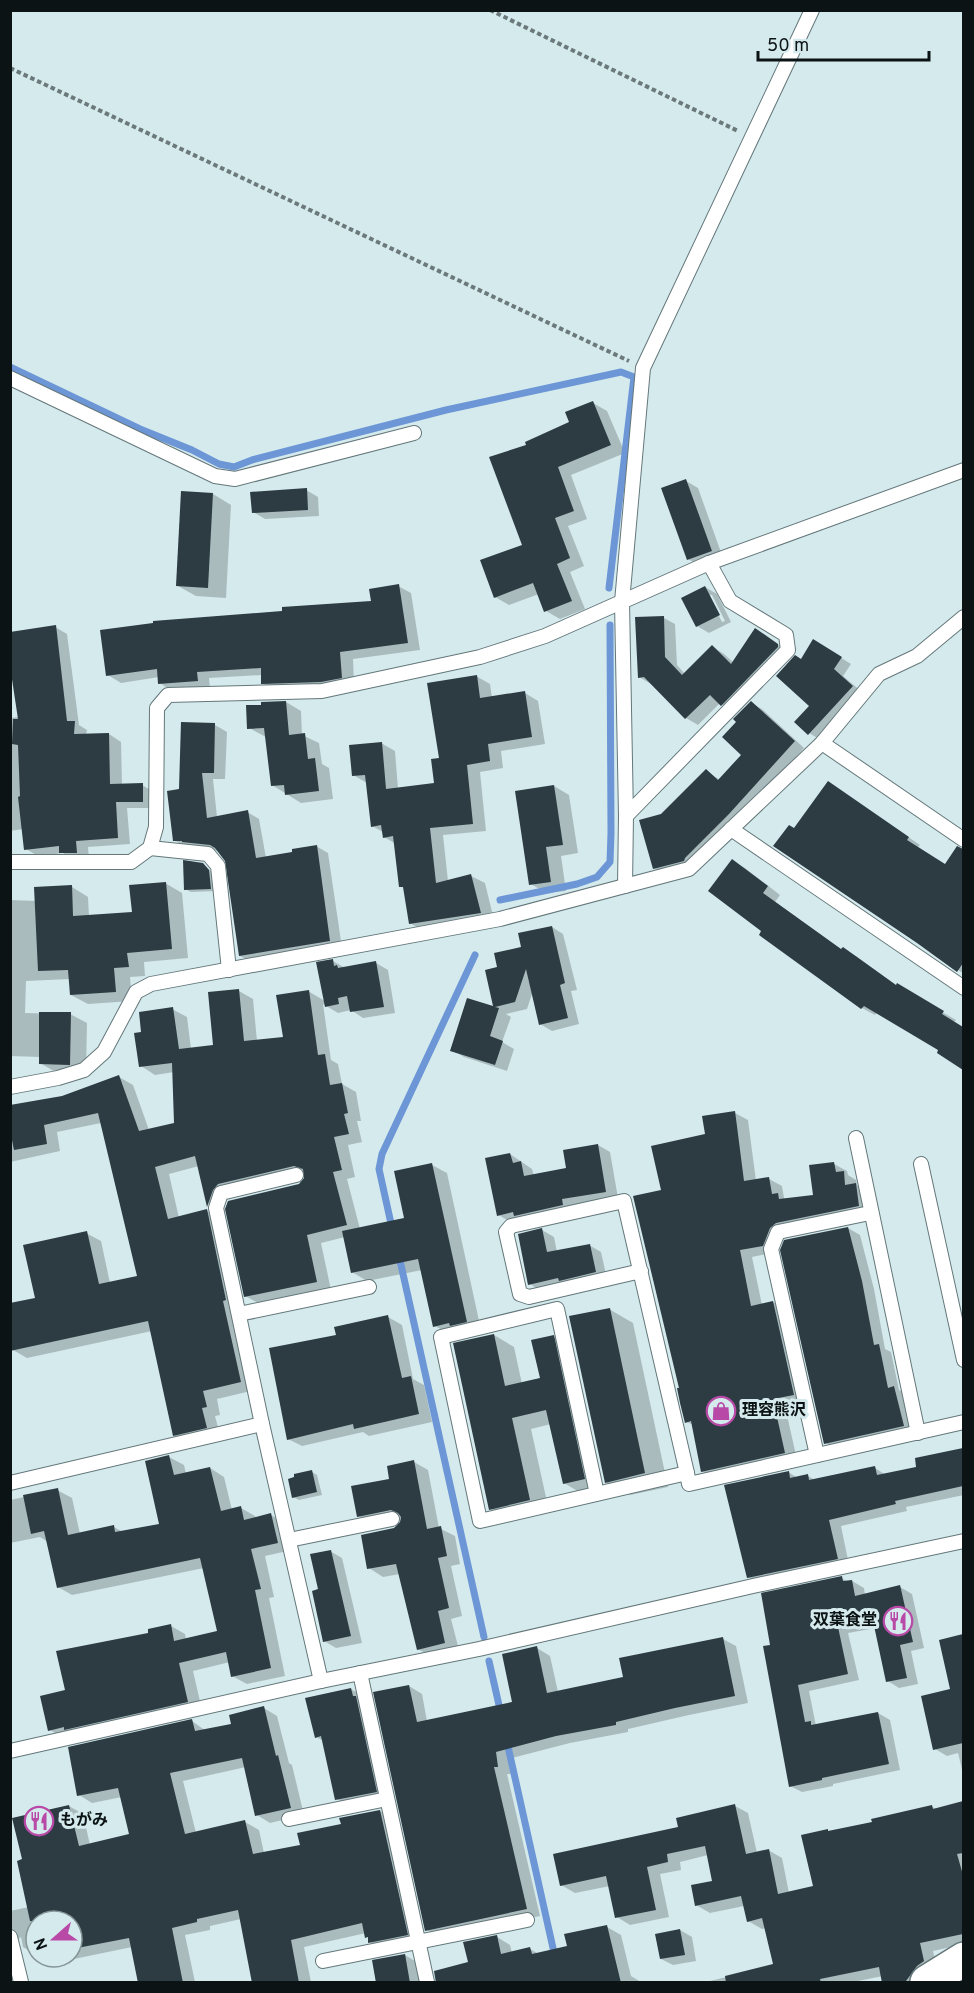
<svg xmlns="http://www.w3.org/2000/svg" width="974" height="1993" font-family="Overpass,'Noto Sans JP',sans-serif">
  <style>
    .shadow { fill: #0003; fill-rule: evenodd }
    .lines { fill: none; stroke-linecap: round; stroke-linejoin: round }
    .stream { stroke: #6c96d5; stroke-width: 7 }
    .building { fill: #2d3b42 }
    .service-casing { stroke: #64777a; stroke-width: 16 }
    .secondary-casing { stroke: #64777a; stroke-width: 36 }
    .path { stroke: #6b797b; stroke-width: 4; stroke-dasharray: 4.5 3; stroke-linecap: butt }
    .service { stroke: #fff; stroke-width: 14 }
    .secondary { stroke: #fff; stroke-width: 33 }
    .labels { text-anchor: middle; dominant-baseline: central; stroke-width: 6; stroke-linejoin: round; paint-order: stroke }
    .poi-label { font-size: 16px; font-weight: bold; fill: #0c1314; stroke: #d5eaed; text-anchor: start }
  </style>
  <rect width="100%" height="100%" fill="#d5eaed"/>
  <g class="shadow">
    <path d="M593,403L607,411L625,453L571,475L587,519L568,526L584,566L570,572L585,609L560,619L546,611L539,594L509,605L495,597L524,546L529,446L571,422Z"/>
    <path d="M686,481L698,488L723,558L700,566L688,559Z"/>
    <path d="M306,490L318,497L319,516L265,519L253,512Z"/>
    <path d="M213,494L231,505L226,598L196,596L178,586Z"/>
    <path d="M398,586L411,593L420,650L353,659L354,684L275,690L262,683V675L209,678L210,688L172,691L160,683L159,677L121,683L108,675L283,612L373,603Z"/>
    <path d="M705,587L717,594L731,622L709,633L697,626ZM708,595H712L725,621L722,622Z"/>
    <path d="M664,618L675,624L677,665L685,674L713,647L724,654L734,663L767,637L790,652L733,712L720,703L698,725L686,718L651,684L639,677Z"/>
    <path d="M55,627L67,634L79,725L87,730L86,735L109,734L121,742L122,785H142L154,792L155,808H127L130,844L88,847L89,859H73L63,853L38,856L26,849L23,829L10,831V718L19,717Z"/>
    <path d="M814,641L851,664L843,676L862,692L819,739L809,733L811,705L802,661Z"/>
    <path d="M476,676L490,684L492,698L525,693L538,701L545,744L501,751L503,768L480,772L486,831L443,835L448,881L471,876L485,883L494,920L423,931L410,923L405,889L401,886L396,844L384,837L383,832L372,826L367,783L353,775L381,743L395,751L398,789L436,784L441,759Z"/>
    <path d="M286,702L301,711L302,735L319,743L322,764L329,768L333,799L301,803L272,785L266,737L249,728L263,706Z"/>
    <path d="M751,703L762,709L804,748L740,820L695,864L665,874L654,868L661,815L706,771L720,780L743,755Z"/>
    <path d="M215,725L227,732L225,779H213L217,817L247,812L259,819L266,858L294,853L316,846L328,853L342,948L252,962L240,956L227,860L219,851L186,847L174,840L181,791Z"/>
    <path d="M829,783L920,845L918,847L946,866L954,853L964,859V974L776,846L795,830Z"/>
    <path d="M554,786L569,795L578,853L561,856L566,891L546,893L531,884Z"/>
    <path d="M732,861L745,868L780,895L775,902L842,950L843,949L856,956L897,986L956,1020L954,1022L964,1028V1069L939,1053L940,1050L877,1012L875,1015L862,1008L764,931Z"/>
    <path d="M203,864L214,874L216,891L191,892L185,889Z"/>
    <path d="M165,883L182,893L188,958L144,962L145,976L130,977L132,1001L88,1004L71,995L70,979L26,981L25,1013L70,1014L87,1023L86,1073H57L40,1063V1057L10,1056V900L37,901L72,887L88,897L89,917L133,913Z"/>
    <path d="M552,927L563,934L577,990L571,991L579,1024L552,1031L540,1024L533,991L527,1009L506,1014L511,1017L502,1042L514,1049L507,1071L464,1057L452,1050L495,1009L486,971L499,968L523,948Z"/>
    <path d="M333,961L345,968L376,963L388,970L395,1013L363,1018L351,1010L338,1013L323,1004L331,1060L338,1064L342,1084L356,1092L361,1121H357L362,1142L348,1145L355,1177L347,1179L360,1229L406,1220L432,1165L447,1173L481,1330L450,1334L435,1326L422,1270L367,1281L352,1272L345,1237L321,1243L331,1290L260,1304L245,1296L299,1185L306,1177L305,1174L233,1192L227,1198L222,1213L209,1206L199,1166L169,1174L179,1218L207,1211L221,1219L255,1390L217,1399L220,1415L215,1416L220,1435L188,1443L174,1435L152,1331L27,1358L13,1350L37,1299L86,1233L101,1241L110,1283L139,1277L101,1123L57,1132L60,1151L10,1162V1107L63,1097L119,1077L133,1085L149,1130L175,1124L174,1072L155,1075L141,1066L143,1033L172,1009L187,1017L191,1049L214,1046L239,991L253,999L257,1041L284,1038L308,991L325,1001Z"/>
    <path d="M735,1113L748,1120L756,1181L769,1179L782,1186L784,1198L787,1200L815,1197L834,1164L847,1171L848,1175L856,1180L857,1185L869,1192L872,1213L783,1235L776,1252L752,1257L762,1305L773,1302L786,1310L807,1402L785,1406L797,1460L715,1479L702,1471L693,1425L687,1422L681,1389L663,1191L706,1135Z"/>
    <path d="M598,1145L610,1152L618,1198L510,1222L499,1215L510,1154L532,1169L534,1176L568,1170Z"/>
    <path d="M848,1228L860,1235L874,1289L885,1349L891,1352L899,1390L906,1394L915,1432L838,1450L826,1443Z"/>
    <path d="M542,1230L554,1237L557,1252L589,1245L601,1252L607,1279L541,1291L530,1284Z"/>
    <path d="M609,1309L633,1323L668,1487L630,1495L606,1482Z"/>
    <path d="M388,1317L402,1325L413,1379L424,1385L432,1422L369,1436L363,1432L302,1446L288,1439L338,1336Z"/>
    <path d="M494,1335L514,1347L522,1384L541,1379L553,1337L573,1349L604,1490L584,1495L564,1483L551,1424L531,1429L549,1511L511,1520L491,1509Z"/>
    <path d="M962,1450L964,1451V1495L906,1507L907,1511L841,1526L849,1565L760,1584L748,1577L788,1472L798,1478L808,1476L815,1480L875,1468L886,1475L918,1468Z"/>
    <path d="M169,1457L184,1465L186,1474L210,1468L224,1477L232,1510L241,1508L255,1516L256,1518L271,1515L285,1523L292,1550L265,1556L274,1597L269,1598L285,1676L247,1684L232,1676L230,1662L193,1671L202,1710L64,1738L50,1730L66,1692L150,1634L171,1626L185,1634L186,1640L219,1632L204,1568L72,1595L58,1587L48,1542L40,1537L10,1543V1500L57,1490L72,1498L80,1534L114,1527L123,1532L160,1525Z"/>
    <path d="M414,1462L428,1470L439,1528L455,1536L460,1564L451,1566L462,1616L451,1619L459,1650L432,1657L418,1649L400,1574L383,1577L369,1568L395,1529L402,1523V1518L373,1524L359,1516L391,1480Z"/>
    <path d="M312,1472L317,1475L322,1495L299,1500L293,1497Z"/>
    <path d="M330,1551L342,1558L362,1643L336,1648L324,1641L319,1591Z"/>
    <path d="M841,1578L848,1582L852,1581L864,1588L865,1595L900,1587L912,1594L924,1648L911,1651L918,1684L899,1688L888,1681L876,1628L848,1633L859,1680L809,1691L816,1726L878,1713L890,1720L900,1770L833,1784V1786L802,1792L790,1786L772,1646Z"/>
    <path d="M964,1636V1778L958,1753L947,1756L935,1749L952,1690L941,1641Z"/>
    <path d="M723,1639L736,1646L748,1703L689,1715L628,1729V1732L570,1743L508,1759L511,1774H507L540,1916L440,1938L427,1930L409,1686L422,1694L427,1721L514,1703L537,1648L550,1656L558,1692L625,1678Z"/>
    <path d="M351,1689L363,1696L388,1798L349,1806L337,1799L324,1741L316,1737Z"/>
    <path d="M264,1708L277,1716L289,1763L292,1765L304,1815L270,1823L257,1815L246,1767L183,1781L196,1833L245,1822L259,1830L264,1853L301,1846L342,1825L380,1811L394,1819L421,1942L384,1950L370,1942L366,1933L304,1947L311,1982H253L241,1919L210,1926V1930L185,1935L195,1982H140L132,1947L45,1965L31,1957L30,1951L23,1947L21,1937L15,1942L10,1960V1911L29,1907L24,1861L69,1806L83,1814L90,1845L131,1835L122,1797L92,1803L79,1795L192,1721L206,1731L233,1725ZM36,1921H72V1957H36Z"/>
    <path d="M964,1803V1944L933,1951L937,1969L924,1982H884L883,1976L853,1982H711L710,1981L775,1965L766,1928L762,1929L748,1921L744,1906L710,1913L696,1905L714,1882L708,1855L680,1862L681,1870L660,1874L669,1917L630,1925L617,1917L610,1886L575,1893L561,1885L680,1828L735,1806L748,1813L757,1853L768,1850L782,1858L789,1893L815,1887L827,1830L831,1832L874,1823L932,1807L937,1809Z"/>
    <path d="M607,1927L621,1935L631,1976L641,1982H437L470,1963L497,1937L510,1945L512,1953L530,1949L539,1954L569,1947Z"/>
    <path d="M680,1930L692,1937L696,1961L673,1965L661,1959Z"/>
    <path d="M405,1955L418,1963L427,1982H377Z"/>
  </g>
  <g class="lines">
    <g class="stream">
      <path d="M10,367L140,429L192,450L219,464L234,467L252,460L446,410L621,372L634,377L609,588"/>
      <path d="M500,900L577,884L597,877L610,862L611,833L610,625"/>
      <path d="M392,1228L379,1169L382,1154L475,955"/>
      <path d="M399,1256L484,1637"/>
      <path d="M489,1661L501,1714"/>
      <path d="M507,1742L555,1957"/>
    </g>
  </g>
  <g class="building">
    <path d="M593,401L611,445L558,467L574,511L555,518L570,558L557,564L572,601L544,612L533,583L494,598L480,560L522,545L489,457L526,445L525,442L569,422L565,412Z"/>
    <path d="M686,479L712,551L687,560L661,488Z"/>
    <path d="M307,488L308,510L252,513L250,492Z"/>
    <path d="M181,491L213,493L208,588L176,586Z"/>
    <path d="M399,584L408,643L340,652L342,678L321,682L261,684V668L197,672L198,681L158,684L157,669L106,676L100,630L153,623V621L282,611V607L371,601L369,589Z"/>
    <path d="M705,586L720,615L696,627L681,598Z"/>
    <path d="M664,616L665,657L682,675L712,645L731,664L755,628L778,644V647L721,706L710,695L685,719L644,677L638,678L635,617Z"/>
    <path d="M56,625L67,721H75L74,734L109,733L110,784L143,783V802H116L118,838L76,841L77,853H59V846L24,850L18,797L20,796L18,745L12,744L13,719H18L10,666V632Z"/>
    <path d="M813,639L842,657L834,669L853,686L808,735L794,722L809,706L776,676L795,655L801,659Z"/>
    <path d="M477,675L480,698L525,691L532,737L488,744L490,761L467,765L473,824L430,828L436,883L471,874L481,913L409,924L403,887H399L393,836L383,838L381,825L371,827L365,775L352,776L349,745L382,742L386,789L434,783L431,759L439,758L427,683Z"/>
    <path d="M286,701L289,735L305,733L308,759L315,758L319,791L285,795L284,785L271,786L264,728L247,729L246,705H261V702Z"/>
    <path d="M751,701L795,741L729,814L685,858L684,861L653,869L639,820L661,814L706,769L718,780L741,755L722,737L736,722L733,719Z"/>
    <path d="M181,722L215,723L214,773H202L207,818L248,810L256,858L292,852V849L317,845L330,941L239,956L225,861L215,848L210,845L182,842V841H173L167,791L179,789Z"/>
    <path d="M828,781L909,837L907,840L945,864L957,846L963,849V963L957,972L917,943L773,846L789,825L794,828Z"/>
    <path d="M554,785L563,845L546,847L551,882L529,885L515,791Z"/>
    <path d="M732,859L768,886L763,893L841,949L843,947L896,985L897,983L944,1011L942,1014L963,1027V1070L937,1053L938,1050L864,1006L861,1009L759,935L761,931L708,891Z"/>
    <path d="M183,860L203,863L209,870L211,889L184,890Z"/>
    <path d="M166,882L172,949L127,953L129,967L114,968L116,992L70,995L68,970L38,971L34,887L72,885L73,916L132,912L129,885Z"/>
    <path d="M552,926L565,983L560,985L568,1018L539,1025L526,969L515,1002L495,1007L499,1008L490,1036L503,1041L495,1065L450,1051L467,998L493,1006L485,970L497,967L494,953L521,947L518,933Z"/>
    <path d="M333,959L334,966L337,965L338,968L376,961L384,1007L350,1012L347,996L338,998L339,1004L325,1007L316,962Z"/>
    <path d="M239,989L244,1041L283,1037L276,995L309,990L318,1055L325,1054L330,1085L342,1083L348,1113L344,1114L349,1134L334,1137L342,1170L333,1172L347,1225L307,1235L317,1282L244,1297L225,1209L228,1201L299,1184L304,1178L303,1169L294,1166L218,1184L213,1190L207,1207L195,1156L155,1167L168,1219L207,1209L226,1300L223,1301L241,1382L203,1391L207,1407L202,1408L207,1428L173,1436L148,1321L10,1351V1303L35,1298L23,1245L87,1231L99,1284L137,1276L98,1113L44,1125L47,1144L14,1150L10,1130V1105L62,1096L119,1075L139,1131L174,1123L172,1063L139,1067L134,1033L141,1032L139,1012L173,1007L179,1049L213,1045L208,992Z"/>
    <path d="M39,1012H71L70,1065L39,1064Z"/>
    <path d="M735,1111L744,1181L769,1177L772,1194L778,1193L779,1199L813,1195L809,1165L834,1162L836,1172L844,1171L845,1185L856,1183L859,1206L776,1223L770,1228L763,1246L740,1250L751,1306L773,1301L794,1395L773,1399L785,1453L701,1472L691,1421L685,1423L680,1403L677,1388H679L633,1196L661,1190L651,1146L705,1134L702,1116Z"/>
    <path d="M598,1144L606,1192L562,1199L563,1205L514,1216L513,1212L497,1216L485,1158L510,1153L513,1163L521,1161L524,1176L566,1168L563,1150Z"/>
    <path d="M432,1163L467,1322L450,1326L449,1323L433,1327L418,1259L351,1273L342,1231L404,1218L394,1171Z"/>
    <path d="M848,1227L862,1281L874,1345L879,1344L888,1388L894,1386L904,1426L824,1444L780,1250L784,1240Z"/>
    <path d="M542,1228L547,1252L590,1244L596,1272L559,1281L558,1278L528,1285L518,1234Z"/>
    <path d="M610,1308L645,1473L605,1483L569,1316Z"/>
    <path d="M388,1315L402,1378L411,1376L419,1414L354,1429L353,1424L287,1440L269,1348L336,1335L334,1327Z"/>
    <path d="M494,1334L505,1386L540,1378L531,1340L554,1335L585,1479L563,1484L546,1410L512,1418L530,1500L489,1510L453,1343Z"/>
    <path d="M963,1448V1486L895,1501L896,1504L829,1520L838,1559L747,1578L724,1485L789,1471L790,1478L808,1474L809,1480L875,1466L877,1475L916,1467L915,1458Z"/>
    <path d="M169,1455L174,1475L210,1467L221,1511L241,1506L244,1520L271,1513L278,1543L251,1549L261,1589L255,1590L271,1668L231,1677L226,1652L179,1663L188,1702L64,1730V1727L48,1731L40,1696L65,1690L56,1651L148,1633V1629L171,1624L174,1641L217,1631L200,1558L57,1588L44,1531L31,1534L23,1495L58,1488L68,1535L114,1525L115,1532L159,1524L145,1461Z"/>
    <path d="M414,1460L427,1529L441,1526L447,1556L438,1558L449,1608L438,1611L445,1643L417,1650L396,1564L367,1569L361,1535L394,1528L400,1522L401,1517L398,1513L391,1510L357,1517L351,1486L389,1479L387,1466Z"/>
    <path d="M312,1470L317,1492L292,1498L288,1479L294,1477V1474Z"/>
    <path d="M331,1550L351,1636L323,1642L312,1591L318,1589L310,1554Z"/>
    <path d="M842,1576L843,1581L852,1580L855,1596L900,1585L913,1642L900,1645L907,1678L886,1682L873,1621L838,1627L848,1674L798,1685L805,1722L811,1721V1725L878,1712L889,1764L822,1778V1780L789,1787L763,1646L770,1645L761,1593Z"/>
    <path d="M963,1634V1743L933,1750L921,1696L950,1689L939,1640Z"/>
    <path d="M723,1637L735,1696L675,1708L616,1722V1725L556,1736L496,1752L498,1767H494L527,1909L425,1931L373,1692L409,1685L417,1722L512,1702L502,1654L537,1646L547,1693L623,1677L619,1658Z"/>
    <path d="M351,1688L353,1696H356L377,1792L335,1800L321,1736L315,1738L305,1698Z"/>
    <path d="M264,1706L276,1756L278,1755L291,1808L255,1816L242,1758L170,1773L185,1834L245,1820L253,1854L300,1845L297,1833L341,1824L339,1818L380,1810L408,1935L368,1943V1937L365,1938L362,1923L291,1940L299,1983H252L238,1910L197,1919V1922L172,1928L183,1983H138L129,1938L72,1949V1921H30L17,1861L22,1859L12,1818L69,1805L79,1846L129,1834L118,1788L77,1796L68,1747L192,1719L195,1731L231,1724L229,1715Z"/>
    <path d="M963,1801V1853L957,1854L963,1875V1934L920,1943L924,1961L917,1966L906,1981L896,1983H882L879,1967L820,1979L821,1983H726L725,1976L773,1964L762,1918L747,1922L741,1896L695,1906L691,1885L712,1881L705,1846L667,1854L668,1862L647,1867L656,1910L615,1918L606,1876L560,1886L553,1854L678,1827L676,1818L735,1804L746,1854L769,1849L778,1894L813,1886L801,1835L828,1829V1831L872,1822L871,1819L932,1805L933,1809Z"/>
    <path d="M607,1925L621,1983H436L434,1971L468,1962L463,1942L497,1935L501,1954L530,1947L532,1954L567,1946L564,1934Z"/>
    <path d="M680,1929L685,1955L660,1959L655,1934Z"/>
    <path d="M405,1954L410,1983H376L372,1960Z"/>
  </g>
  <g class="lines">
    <g class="service-casing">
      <g id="service">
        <path d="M10,378L215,476L235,479L414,433"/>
        <path d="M822,743L964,840"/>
        <path d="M626,816L788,650L786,635L730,601L709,563"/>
        <path d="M731,829L964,988"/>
        <path d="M150,848L208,854L218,866L229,970"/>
        <path d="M10,862H131L150,848L156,827L157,708L168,695L322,691L480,657L545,636L709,563L964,470"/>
        <path d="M625,886L626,816L622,602L643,368L812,10"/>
        <path d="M10,1087L58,1078L84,1070L104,1052L136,992L151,984L500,919L689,869L822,743L879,674L917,656L964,617"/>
        <path d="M856,1138L918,1433"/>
        <path d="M921,1164L964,1360"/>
        <path d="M296,1175L221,1193L216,1208L262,1424L321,1681"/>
        <path d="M641,1271L529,1297L520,1294L506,1232L511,1226L624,1201L687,1473L689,1484L964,1422"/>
        <path d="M239,1314L369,1287"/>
        <path d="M817,1455L771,1249L778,1232L870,1213"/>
        <path d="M10,1483L262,1424"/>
        <path d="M597,1494L557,1309L441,1337L480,1521L687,1473"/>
        <path d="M289,1540L392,1519"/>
        <path d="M360,1673L427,1982"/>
        <path d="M10,1751L321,1681L479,1649L753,1586L964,1541"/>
        <path d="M289,1819L387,1799"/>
        <path d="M10,1937L21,1982"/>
        <path d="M323,1961L527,1920"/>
      </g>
    </g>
    <g class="secondary-casing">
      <path id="secondary" d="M927,1982L964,1959"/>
    </g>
    <g class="path">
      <path d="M490,10L738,131"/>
      <path d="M10,68L629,361"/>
    </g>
    <use href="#service" class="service"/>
    <use href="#secondary" class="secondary"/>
  </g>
  <defs>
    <g id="shop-ring" transform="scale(1.5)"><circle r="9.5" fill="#d5eaed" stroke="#b849a7" stroke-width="1.5"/><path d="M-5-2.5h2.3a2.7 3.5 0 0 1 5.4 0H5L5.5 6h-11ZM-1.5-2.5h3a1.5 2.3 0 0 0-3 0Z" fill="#b849a7"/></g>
    <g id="restaurant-ring" transform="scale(1.5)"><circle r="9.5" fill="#d5eaed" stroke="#b849a7" stroke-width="1.5"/><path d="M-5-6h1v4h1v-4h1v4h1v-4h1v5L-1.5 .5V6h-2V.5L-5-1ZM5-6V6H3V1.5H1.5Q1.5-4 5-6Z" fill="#b849a7"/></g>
  </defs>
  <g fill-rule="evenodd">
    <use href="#shop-ring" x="721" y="1411"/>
    <use href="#restaurant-ring" x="898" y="1621"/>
    <use href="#restaurant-ring" x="39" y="1821"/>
  </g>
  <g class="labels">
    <g class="poi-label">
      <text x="742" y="1411">理容熊沢</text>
      <text x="877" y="1621" text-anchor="end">双葉食堂</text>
      <text x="60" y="1821">もがみ</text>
    </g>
  </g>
  <rect width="974" height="1993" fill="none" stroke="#0c1314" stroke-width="24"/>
  <g transform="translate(54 1939) rotate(249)"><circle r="28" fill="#d5eaed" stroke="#859496" stroke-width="1.5"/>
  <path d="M0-4.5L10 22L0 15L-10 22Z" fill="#b849a7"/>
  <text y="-9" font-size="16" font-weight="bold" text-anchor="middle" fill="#0c1314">N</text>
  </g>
  <path d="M758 51v9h171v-9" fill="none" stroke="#0c1314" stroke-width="3"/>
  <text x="767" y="51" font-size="18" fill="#0c1314" stroke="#d5eaed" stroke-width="4.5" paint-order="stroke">50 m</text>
</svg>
